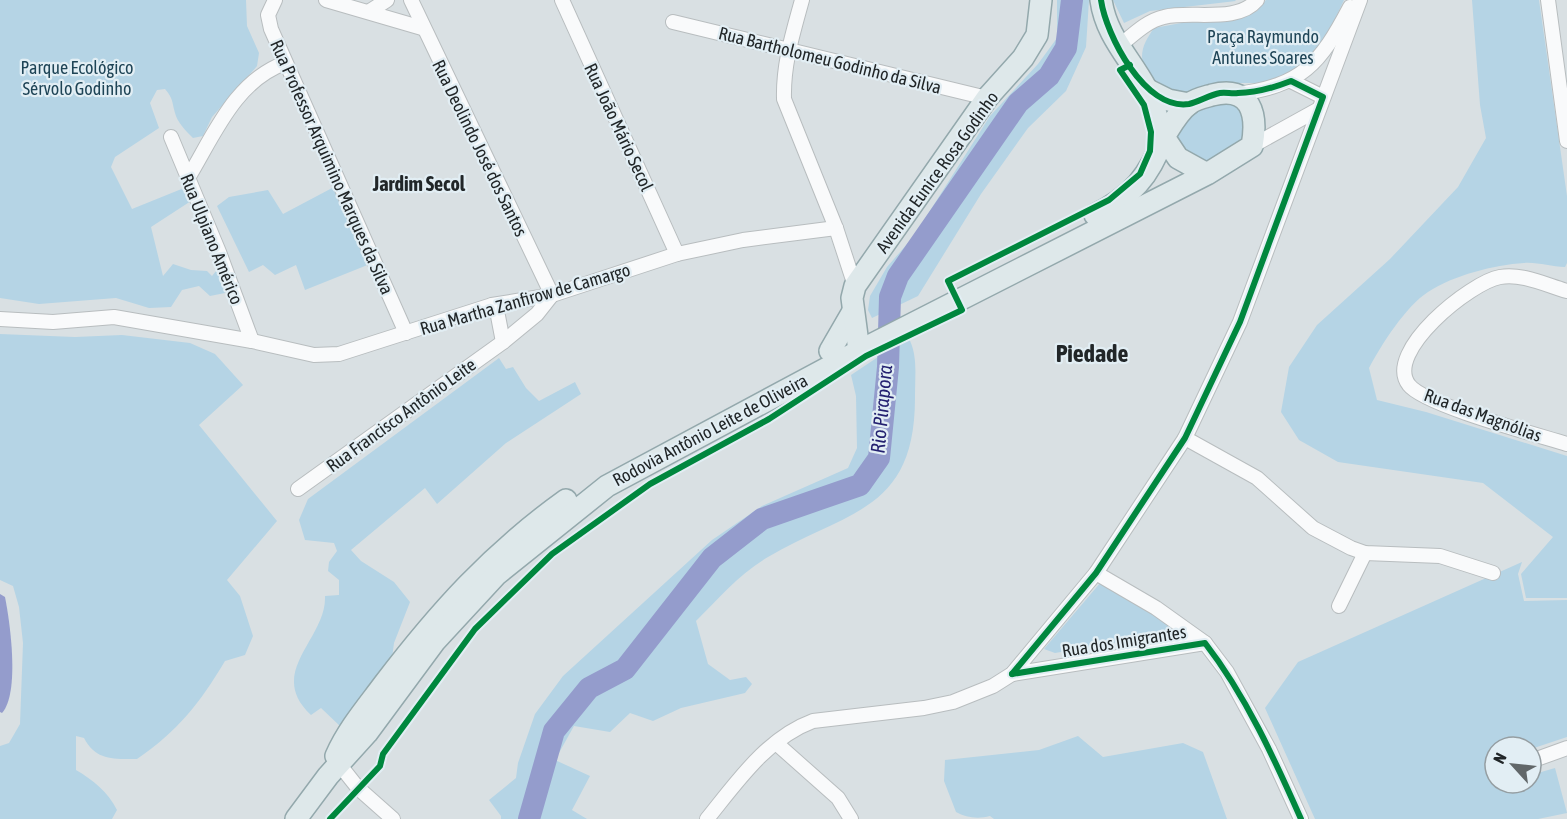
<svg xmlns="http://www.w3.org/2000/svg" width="1567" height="819" font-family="'Asap Condensed',sans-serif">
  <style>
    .green { fill: #b5d4e5 }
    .water { fill: #949ccc }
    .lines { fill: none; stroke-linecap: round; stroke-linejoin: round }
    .river { stroke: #949ccc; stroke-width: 22 }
    .minor-casing { stroke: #b8bdbf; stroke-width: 16 }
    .primary-casing { stroke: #93a8ac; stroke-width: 24 }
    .minor { stroke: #f9fafb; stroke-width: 14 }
    .primary { stroke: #dee8ea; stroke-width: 21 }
    .cycleway-casing { stroke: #e2eef4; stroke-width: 10 }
    .cycleway { stroke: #00873e; stroke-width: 6 }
    .labels { text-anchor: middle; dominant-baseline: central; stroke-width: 4.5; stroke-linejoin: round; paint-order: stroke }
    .park-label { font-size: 18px; fill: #1e4456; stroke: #e2eef4 }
    .street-label { font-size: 18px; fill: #212628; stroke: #e2eef4 }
    .neighbourhood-label { font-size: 20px; font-weight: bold; fill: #212628; stroke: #e2eef4 }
    .water-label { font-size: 20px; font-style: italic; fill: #242170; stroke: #e2eef4 }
    .district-label { font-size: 24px; font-weight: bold; fill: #212628; stroke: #e2eef4 }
  </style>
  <rect width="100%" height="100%" fill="#d9e0e3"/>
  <g class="green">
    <path d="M0,0H246L247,26L259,53L257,66L212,117L203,136L193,138C186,131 177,122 175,113C172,102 173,98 165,89L157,90L150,103L159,128L115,157L111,167L132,209L184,188L190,192L191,201L151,227L163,276L173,264L191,270L207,271L212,276L220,266L230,292L210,296L199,286L182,290L171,307L149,308L116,298L39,304L0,298Z"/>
    <path d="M1057,0H1089L1086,47L1066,91L1028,128L981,194L918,296L872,318L868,310L870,296L887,267L914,236L990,116L1038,64L1057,38Z"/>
    <path d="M1113,0H1235L1236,1L1150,11L1124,23Z"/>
    <path d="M1266,0H1344C1334,21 1322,52 1303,65C1266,91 1250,80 1211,84C1198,86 1192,97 1177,95C1163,93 1143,71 1142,57C1142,45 1148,37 1154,28L1192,21L1236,19L1257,11Z"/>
    <path d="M1472,0H1539L1567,196V263L1565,267C1551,267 1538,262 1524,263C1494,265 1454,275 1428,292C1406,306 1381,345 1369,368L1377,400L1426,412L1567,456V598H1526L1521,574L1553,537L1483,483L1338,462L1299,440L1281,412L1289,367L1317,325L1390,259L1458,187L1486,138L1480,105Z"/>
    <path d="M1237,101L1248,133C1236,149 1220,157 1201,162L1185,155L1176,137L1193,108Z"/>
    <path d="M334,187L370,264L305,290L296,265L275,275L263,265L249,272L217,206L229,197L268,190L283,214Z"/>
    <path d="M0,334L75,337L122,335L190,343L215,354L243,385L199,425L277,521L227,580L240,596L253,636L245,655L225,661C200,703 178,731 137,759C114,759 96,761 84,738L76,736V770C93,780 108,792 117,810L112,819H0V746L9,743L20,724L23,643L19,607L13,586L0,580Z"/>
    <path d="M908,337C918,354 915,375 915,395C916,512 848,510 768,557C740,573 718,599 696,621L708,664L730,680L746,677L752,684L745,693L681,708L653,721L630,713L610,732L574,726L555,760L590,776L572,810L587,819H501V816L489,800L516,778L518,763L535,714L563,676L712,540L762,506L848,468L857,448L856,396L851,375Z"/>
    <path d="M499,358L506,369L513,367L526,388L539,401L575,382L581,394L506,443L437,504L425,488L351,550L361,561L394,582L410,602L394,643L392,658L341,727L321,708L311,715C265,672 327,639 325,596L339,595V580L328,571L329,562L337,551L334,543L305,540L299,520L308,499Z"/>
    <path d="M1522,562L1518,574L1524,601L1567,600V737L1531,749L1495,747V783H1531V775L1555,768L1567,813L1538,819H1315L1265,708L1298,662Z"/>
    <path d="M1101,582L1170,623L1168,629L1141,638L1055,653L1044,649Z"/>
    <path d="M1078,736L1103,757L1183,743L1203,752L1227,819H994L990,816C979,819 966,818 956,812L944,781L945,760L1039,750Z"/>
  </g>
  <path class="water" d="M0,594L5,597C10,622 20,693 2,713L0,712Z"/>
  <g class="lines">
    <path class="river" d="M529,819L554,731L589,688L625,669L712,558L762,519L860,485L879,458L888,367L890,297L898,276L1018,103L1049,76L1066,48L1072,0"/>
    <g class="minor-casing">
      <g id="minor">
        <path d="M275,0L268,15L271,29L406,333"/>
        <path d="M326,0L422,28"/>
        <path d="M562,0L677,254"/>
        <path d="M802,0C793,33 783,64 784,99L836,228L855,286"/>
        <path d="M1548,0L1567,141"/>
        <path d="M370,11L387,0"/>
        <path d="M673,22L987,98"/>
        <path d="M1118,47C1132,36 1146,21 1164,17C1191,10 1237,24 1257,0"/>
        <path d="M1291,81L1323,97"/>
        <path d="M1236,94C1302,86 1320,64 1350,7"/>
        <path d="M171,137L219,252L252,341"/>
        <path d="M1252,146L1319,109"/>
        <path d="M188,178C214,135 235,81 285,63"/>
        <path d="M1567,291C1546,285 1522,273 1500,277C1471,282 1383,352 1409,385C1424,405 1538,435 1567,444"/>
        <path d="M492,305L498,316L503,342"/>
        <path d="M0,319L53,322L114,317L252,341L314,355L339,354L492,305L552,295L677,254L743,240L836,228"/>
        <path d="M1185,438L1257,478L1313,528L1351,548L1365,553L1440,556L1493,573"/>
        <path d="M298,489L503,342L537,314L552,295L411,0"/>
        <path d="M1096,573L1156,608L1205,643L1227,672L1269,749L1301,819"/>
        <path d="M1339,606L1365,553"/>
        <path d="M1012,674L1205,643"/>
        <path d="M776,743L838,798L851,819"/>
        <path d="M335,759L358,788L393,819"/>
        <path d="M1531,761L1567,748"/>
        <path d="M707,819C737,782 767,738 813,721L924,708L953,702L993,686L1012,674L1096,573L1185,438L1240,322L1360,0"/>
      </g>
    </g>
    <g class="primary-casing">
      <g id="primary">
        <path d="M1146,89L1168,100L1189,104"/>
        <path d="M1095,215C1132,196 1149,177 1164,137C1158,121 1153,103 1146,88C1130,58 1106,36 1101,0"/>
        <path d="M830,351L852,313"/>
        <path d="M859,351L852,298L855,286L987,98L1023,58L1037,35L1041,0"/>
        <path d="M336,756C348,729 367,707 384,684C439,612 492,553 566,500"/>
        <path d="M296,819L328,776L367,733L435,641L496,575L607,486L859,351L1207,174L1252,146C1258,114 1251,85 1212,95C1205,97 1195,99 1189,104C1178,112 1171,126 1164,137L1178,158L1207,174"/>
      </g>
    </g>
    <use href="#minor" class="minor"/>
    <use href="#primary" class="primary"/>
    <g class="cycleway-casing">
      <g id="cycleway">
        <path d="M1012,674L1096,573L1185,438L1240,322L1323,97L1291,81C1273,88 1257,93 1238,93C1232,94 1226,92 1220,93C1209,95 1199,102 1189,104C1145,111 1106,35 1101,0"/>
        <path d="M1012,674L1205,643C1246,696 1274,758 1301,819"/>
        <path d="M330,819L380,766L383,754L475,629L552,554L650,484L769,419L866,356L962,310L948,281L1109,200L1140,174L1150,151L1151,132L1144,105L1120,70L1130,65"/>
      </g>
    </g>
    <use href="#cycleway" class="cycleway"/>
  </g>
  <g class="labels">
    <g class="park-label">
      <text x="1263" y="36">Praça Raymundo<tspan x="1263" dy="21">Antunes Soares</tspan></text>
      <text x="77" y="67">Parque Ecológico<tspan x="77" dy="21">Sérvolo Godinho</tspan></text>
    </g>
    <g class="street-label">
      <text transform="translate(830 60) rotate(14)">Rua Bartholomeu Godinho da Silva</text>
      <text transform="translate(619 127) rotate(65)">Rua João Mário Secol</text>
      <text transform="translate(480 148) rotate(64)">Rua Deolindo José dos Santos</text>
      <text transform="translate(332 167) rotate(66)">Rua Professor Arquimino Marques da Silva</text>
      <text transform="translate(937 172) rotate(-54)">Avenida Eunice Rosa Godinho</text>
      <text transform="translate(212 239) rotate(68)">Rua Ulpiano Américo</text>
      <text transform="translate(525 299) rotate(-16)">Rua Martha Zanfirow de Camargo</text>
      <text transform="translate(401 415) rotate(-36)">Rua Francisco Antônio Leite</text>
      <text transform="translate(1483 415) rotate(20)">Rua das Magnólias</text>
      <text transform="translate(710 430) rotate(-28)">Rodovia Antônio Leite de Oliveira</text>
      <text transform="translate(1124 641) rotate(-9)">Rua dos Imigrantes</text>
    </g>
    <g class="neighbourhood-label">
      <text x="419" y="183">Jardim Secol</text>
    </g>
    <g class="water-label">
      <text transform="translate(881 409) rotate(-85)">Rio Pirapora</text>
    </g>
    <g class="district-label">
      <text x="1092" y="353">Piedade</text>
    </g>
  </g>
  <g transform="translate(1513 765) rotate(297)"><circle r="28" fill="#e2eef4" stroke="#959ea2" stroke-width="1.5"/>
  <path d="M0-4.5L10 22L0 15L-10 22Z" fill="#616769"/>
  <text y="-9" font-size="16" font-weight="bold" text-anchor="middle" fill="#212628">N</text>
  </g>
</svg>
